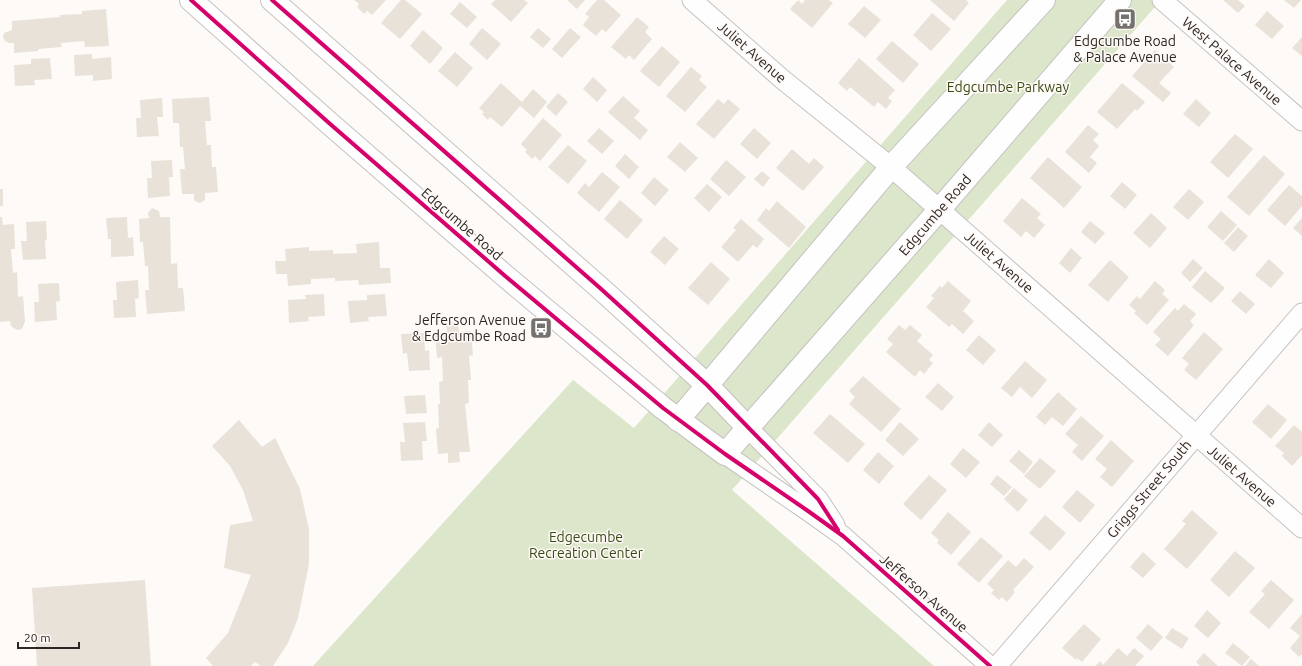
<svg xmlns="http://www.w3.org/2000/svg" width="1302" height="666" font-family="Ubuntu,sans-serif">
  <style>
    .green { fill: #dce6cb }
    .building { fill: #e9e2d9 }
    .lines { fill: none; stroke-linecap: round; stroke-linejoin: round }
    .minor-casing { stroke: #c5c2c0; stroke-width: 21 }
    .tertiary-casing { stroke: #c5c2c0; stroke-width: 24 }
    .minor { stroke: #fffefe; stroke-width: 19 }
    .tertiary { stroke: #fffefe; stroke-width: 22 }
    .cycleway-casing { stroke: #fff9f6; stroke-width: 6 }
    .cycleway { stroke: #d6006c; stroke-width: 4 }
    .labels { text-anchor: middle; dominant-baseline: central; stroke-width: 3; stroke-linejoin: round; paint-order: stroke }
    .poi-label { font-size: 14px; fill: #2a2725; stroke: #fff9f6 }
    .street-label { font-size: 14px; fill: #2a2725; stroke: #fff9f6 }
    .park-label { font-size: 14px; fill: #374b15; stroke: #fff9f6 }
  </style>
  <rect width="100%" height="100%" fill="#fdfaf8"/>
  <path class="green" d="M1007,0H1161L732,490L934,666H313L573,380L634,428Z"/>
  <g class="building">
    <path d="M354,0H386L372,15L367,11L364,14L357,7L359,4Z"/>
    <path d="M401,0H405L422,14L400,39L381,23Z"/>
    <path d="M495,0H524L528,3L511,22L491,4Z"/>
    <path d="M567,0H585L577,9Z"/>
    <path d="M597,0H604L621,15L606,32L602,29L596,36L583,25L589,17L585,14Z"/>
    <path d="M798,0L802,4L805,0H829L833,3L812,28L790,9Z"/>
    <path d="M930,0H966L969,3L954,21Z"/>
    <path d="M1223,0H1238L1245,6L1238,13Z"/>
    <path d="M1284,0H1301L1294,8Z"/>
    <path d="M460,2L477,17L467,28L450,14Z"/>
    <path d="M864,6L881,20L865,38L848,24Z"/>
    <path d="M106,9L109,46L85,47L84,41L61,43L62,47L38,49V51L14,53V43H9L5,41L3,37L4,33L12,30V21L60,17L59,15L82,14V11Z"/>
    <path d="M1267,11L1284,26L1272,39L1255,25Z"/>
    <path d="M932,13L951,29L931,51L913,35Z"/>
    <path d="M637,17L649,27L645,32L652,39L634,60L629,55L626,59L611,47Z"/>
    <path d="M482,28L501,44L487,60L469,44Z"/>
    <path d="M538,28L551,39L543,48L530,37Z"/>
    <path d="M570,28L581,37L562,58L552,49Z"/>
    <path d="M423,30L443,48L430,64L410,46Z"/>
    <path d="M1302,37V56L1292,48Z"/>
    <path d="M892,41L919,64L903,83L876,59Z"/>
    <path d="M662,46L680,62L659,87L640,71Z"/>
    <path d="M1155,50L1174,67L1159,83L1171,93L1163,102L1132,76Z"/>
    <path d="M455,52L473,68L457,87L438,71Z"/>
    <path d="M92,54V59L111,57L112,79L93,81V75L75,76L74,55Z"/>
    <path d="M50,58L52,79L34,80L35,85L15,86L14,65L31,64V59Z"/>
    <path d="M859,58L895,90L888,98L892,101L886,109L878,102L874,107L850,87L847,91L838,83Z"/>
    <path d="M691,67L702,76L699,80L707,87L685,112L666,96Z"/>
    <path d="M593,77L607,90L597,102L583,89Z"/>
    <path d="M501,83L522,102L533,89L547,102L534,118L520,106L502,127L490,117L488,120L482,114L484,112L479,108Z"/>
    <path d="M1122,83L1145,102L1137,111L1135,109L1117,129L1097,112Z"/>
    <path d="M558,93L568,102L556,116L546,107Z"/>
    <path d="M623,96L640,111L634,118L648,130L640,140L608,112Z"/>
    <path d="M209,97L211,121H205L207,145H211L212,167H216L218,192L205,193V200L200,203L197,202L194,200V194H182L180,169H185L183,147H180L179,123H173L172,99Z"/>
    <path d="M162,98L163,117H157L159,136L137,137L136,118H141L140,100Z"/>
    <path d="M718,99L724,104L728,99L740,109L714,139L696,124Z"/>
    <path d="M1196,99L1211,113L1199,127L1183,114Z"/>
    <path d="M543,118L562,135L540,161L535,156L532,159L525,152L527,150L521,144Z"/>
    <path d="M1088,125L1099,134L1093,140L1099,146L1090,157L1097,163L1089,173L1065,152Z"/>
    <path d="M599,128L614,141L602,154L587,141Z"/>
    <path d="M754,128L771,143L757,159L740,144Z"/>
    <path d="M1235,134L1253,149L1228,178L1210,162Z"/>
    <path d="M680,142L698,158L685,172L667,157Z"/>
    <path d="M568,145L587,161L568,184L548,167Z"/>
    <path d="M792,149L809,164L814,158L824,167L803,191L776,168Z"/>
    <path d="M625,154L639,167L629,179L615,166Z"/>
    <path d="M1264,155L1285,174L1249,216L1227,197Z"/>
    <path d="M1048,157L1082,187L1064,208L1030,178Z"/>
    <path d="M172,160L173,177H169L170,196L148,198L147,178H152L151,161Z"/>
    <path d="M726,160L746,177L729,196L710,179Z"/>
    <path d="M762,171L770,178L763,187L754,179Z"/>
    <path d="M602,172L620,187L599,212L577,193L585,183L589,187Z"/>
    <path d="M654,177L669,190L655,206L641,193Z"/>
    <path d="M1122,182L1137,195L1125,209L1110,196Z"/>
    <path d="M707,184L722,197L709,212L694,198Z"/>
    <path d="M1289,185L1302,196V206L1285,226L1267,210Z"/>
    <rect x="0" y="189" width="3" height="17"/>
    <path d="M1189,189L1204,202L1188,220L1173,207Z"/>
    <path d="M1022,198L1041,214L1037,218L1045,225L1034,238L1026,231L1021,237L1003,221Z"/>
    <path d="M620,200L643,220L627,239L604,219Z"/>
    <path d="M777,201L806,227L789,248L757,220L766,208L769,211Z"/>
    <path d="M152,208L159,211L160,217H170L171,264L177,263L178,288H183L185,311L147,314L145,290H149L148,266H145L143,242H140L139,219L149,218L148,213Z"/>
    <path d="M1221,211L1237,225L1223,241L1207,227Z"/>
    <path d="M1151,213L1167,228L1150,248L1133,233Z"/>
    <path d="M0,217H2L3,225L14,224L15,249H11L13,273L17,272L18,297L23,296L25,321L22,329L17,330L11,326L10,321L0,322Z"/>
    <path d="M127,217L128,238L133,237L134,256L111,257V239H108L106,218Z"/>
    <path d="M1302,218V236L1293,228Z"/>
    <path d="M741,219L764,239L757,248L753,245L738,262L721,247L736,230L733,228Z"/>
    <path d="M46,221L47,240H45L46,259L23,260L21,241H27L26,222Z"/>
    <path d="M1090,221L1105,233L1095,244L1081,232Z"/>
    <path d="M1238,227L1248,236L1234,252L1224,243Z"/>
    <path d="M664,236L679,249L665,265L650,252Z"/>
    <path d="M379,242L380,268H390L391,283L359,285L358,280L335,281V278L311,279V284L288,286L287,274H276L275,261H286L285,249L309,247V251L333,250V254L357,253L356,244Z"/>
    <path d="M1071,248L1082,258L1070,273L1059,263Z"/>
    <path d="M1193,259L1203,268L1190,282L1181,273Z"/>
    <path d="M1269,259L1284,273L1271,288L1255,275Z"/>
    <path d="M1110,260L1129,277L1108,302L1088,285Z"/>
    <path d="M711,262L730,279L708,305L688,288Z"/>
    <path d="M1205,271L1225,288L1211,303L1192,287Z"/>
    <path d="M138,280L139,298L135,299L136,317L114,318L113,300H117L116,282Z"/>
    <path d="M948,281L971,301L963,311L974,321L963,334L952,324L949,327L926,307L934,298L931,296L940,286L942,288Z"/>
    <path d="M1155,281L1165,290L1162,294L1169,300L1147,325L1134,313L1136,311L1129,305L1137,296L1140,299Z"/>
    <path d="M59,283L60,301L56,302L57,320L35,322L34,302H39L38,284Z"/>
    <path d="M1240,291L1255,304L1246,314L1231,301Z"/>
    <path d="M324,294L325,316L308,317L309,321L289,323L288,300L306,299L305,295Z"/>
    <path d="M385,294L387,316L368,317L369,321L350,323L348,301L367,300V295Z"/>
    <path d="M1184,304L1196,314L1190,321L1194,325L1168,356L1155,345L1161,339L1153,332L1175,308L1178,311Z"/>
    <path d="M446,322H458L459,332L471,331L473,355L469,356L471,380H468L469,403L465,404L470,452H459L460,462L448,463V453L438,454L436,429L439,428L438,404H440L439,382L443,381L442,357L437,358L435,333L447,332Z"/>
    <path d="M899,325L905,330L910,325L922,335L917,341L933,355L929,360L933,363L924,374L920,370L915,377L886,352L893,344L887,339Z"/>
    <path d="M1204,332L1223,349L1196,380L1184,370L1189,364L1182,358Z"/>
    <path d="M424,333L425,351L429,350L430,370L409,371L407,353L403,354L401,334Z"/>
    <path d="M979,335L996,350L983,365L966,350Z"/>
    <path d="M1025,361L1047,380L1032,398L1020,387L1012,397L1001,388Z"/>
    <path d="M863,376L901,409L881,432L849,404L855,397L849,391Z"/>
    <path d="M938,383L954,397L942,411L925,397Z"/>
    <path d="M1058,392L1077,409L1063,426L1052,417L1045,425L1036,417Z"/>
    <path d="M425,395L427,413L406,414L404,396Z"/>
    <path d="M1268,404L1287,420L1271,439L1252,422Z"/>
    <path d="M830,414L865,444L848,463L813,433Z"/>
    <path d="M1081,416L1104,436L1082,461L1072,452L1078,445L1065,434Z"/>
    <path d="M239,420L262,447L275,438L300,489L309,529V564L298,618L288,643L273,666H261L255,662L251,666H213L206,658L228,633L251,575L224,568L230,525L253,521L243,490L230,466L212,446Z"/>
    <path d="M425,422L427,441H422L423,460L401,461L400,442H405L403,423Z"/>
    <path d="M900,422L919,439L903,456L885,440Z"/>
    <path d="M989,422L1003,435L992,447L978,435Z"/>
    <path d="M1294,425L1302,432V455L1292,466L1282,456L1284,453L1275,446Z"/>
    <path d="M1111,440L1134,461L1112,487L1100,477L1107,469L1095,459Z"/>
    <path d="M963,448L980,462L966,478L950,464Z"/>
    <path d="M1019,450L1033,462L1024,474L1009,461Z"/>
    <path d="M878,452L894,466L879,484L863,470Z"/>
    <path d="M1040,458L1056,471L1040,489L1024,476Z"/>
    <path d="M929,475L947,490L921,520L903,504Z"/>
    <path d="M997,475L1012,487L1004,496L990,484Z"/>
    <path d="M1014,488L1028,500L1018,512L1004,499Z"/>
    <path d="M1077,490L1095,505L1080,523L1062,507Z"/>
    <path d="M1192,510L1218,533L1187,569L1164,549L1186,524L1182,521Z"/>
    <path d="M948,512L971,532L951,555L937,543L939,540L931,533Z"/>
    <path d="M1045,515L1066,533L1050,551L1029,533Z"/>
    <path d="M981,537L1003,556L979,583L957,564Z"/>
    <path d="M1235,551L1255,568L1229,597L1210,580Z"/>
    <path d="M1143,552L1156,564L1143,578L1130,567Z"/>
    <path d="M1024,558L1034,567L1013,590L1015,592L1007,602L1002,597L999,600L991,593L994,590L987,584L1008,560L1016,567Z"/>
    <path d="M145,580L151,666H37L32,588Z"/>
    <path d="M1271,580L1294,600L1269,629L1249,612L1265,594L1261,591Z"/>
    <path d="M1207,610L1221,623L1208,638L1194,626Z"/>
    <path d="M1302,614V654L1299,657L1290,648L1300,636L1290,628Z"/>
    <path d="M1084,624L1101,639L1082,662L1077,658L1076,660L1062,648Z"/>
    <path d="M1148,624L1163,637L1151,651L1136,638Z"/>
    <path d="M1172,628L1189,638L1182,649L1165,638Z"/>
    <path d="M1233,643L1250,657L1242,666L1225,653Z"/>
    <path d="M1118,648L1127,656L1134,648L1144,656L1135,666H1095L1100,661L1103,665Z"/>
    <path d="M1204,653L1218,666H1200L1196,662Z"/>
    <path d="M1251,659L1259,666H1245Z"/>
  </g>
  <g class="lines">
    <g class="minor-casing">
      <g id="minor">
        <path d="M692,0L782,79L891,167L1302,528"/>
        <path d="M1162,0L1302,121"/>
        <path d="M748,428L818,499L835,525"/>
        <path d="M725,454L808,511L843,536L990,666"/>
        <path d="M997,666L1302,313"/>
      </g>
    </g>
    <g class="tertiary-casing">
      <g id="tertiary">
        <path d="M191,0L329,123L504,275L663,408L725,454L939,210L1120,0"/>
        <path d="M272,0L600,288L707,385L748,428"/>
        <path d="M678,420L891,167L1044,0"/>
      </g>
    </g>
    <use href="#minor" class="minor"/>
    <use href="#tertiary" class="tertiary"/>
    <g class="cycleway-casing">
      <g id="cycleway">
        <path d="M191,0L329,123L504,275L663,408L725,454L808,511L843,536L990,666"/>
        <path d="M272,0L600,288L707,385L818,499L838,530"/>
      </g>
    </g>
    <use href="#cycleway" class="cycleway"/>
  </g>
  <defs>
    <g id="bus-square" transform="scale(1.15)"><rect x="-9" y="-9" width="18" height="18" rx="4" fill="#74716f" stroke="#fff9f6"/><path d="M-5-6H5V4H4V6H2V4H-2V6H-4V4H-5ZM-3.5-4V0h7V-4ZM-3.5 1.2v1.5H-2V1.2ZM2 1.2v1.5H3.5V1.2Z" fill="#fff"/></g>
  </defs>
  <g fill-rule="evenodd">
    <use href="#bus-square" x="1125" y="19"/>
    <use href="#bus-square" x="541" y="328"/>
  </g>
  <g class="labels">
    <g class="poi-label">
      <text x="1125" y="41">Edgcumbe Road<tspan x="1125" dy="16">&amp; Palace Avenue</tspan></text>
      <text x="526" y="320" text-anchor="end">Jefferson Avenue<tspan x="526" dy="16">&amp; Edgcumbe Road</tspan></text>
    </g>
    <g class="street-label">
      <text transform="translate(752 52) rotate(41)">Juliet Avenue</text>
      <text transform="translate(1232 61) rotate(41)">West Palace Avenue</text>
      <text transform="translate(935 215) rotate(-49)">Edgcumbe Road</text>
      <text transform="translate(462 224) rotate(41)">Edgcumbe Road</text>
      <text transform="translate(999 262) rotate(41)">Juliet Avenue</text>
      <text transform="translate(1242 476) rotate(41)">Juliet Avenue</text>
      <text transform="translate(1149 489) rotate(-50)">Griggs Street South</text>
      <text transform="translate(924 593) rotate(41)">Jefferson Avenue</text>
    </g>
    <g class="park-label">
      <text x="1008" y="87">Edgcumbe Parkway</text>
      <text x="586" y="537">Edgecumbe<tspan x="586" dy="16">Recreation Center</tspan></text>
    </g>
  </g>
  <path d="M18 642v6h61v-6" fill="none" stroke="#2a2725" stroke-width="2"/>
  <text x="24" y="642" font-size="12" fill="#2a2725" stroke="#fff9f6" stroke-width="3" paint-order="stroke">20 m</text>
</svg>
